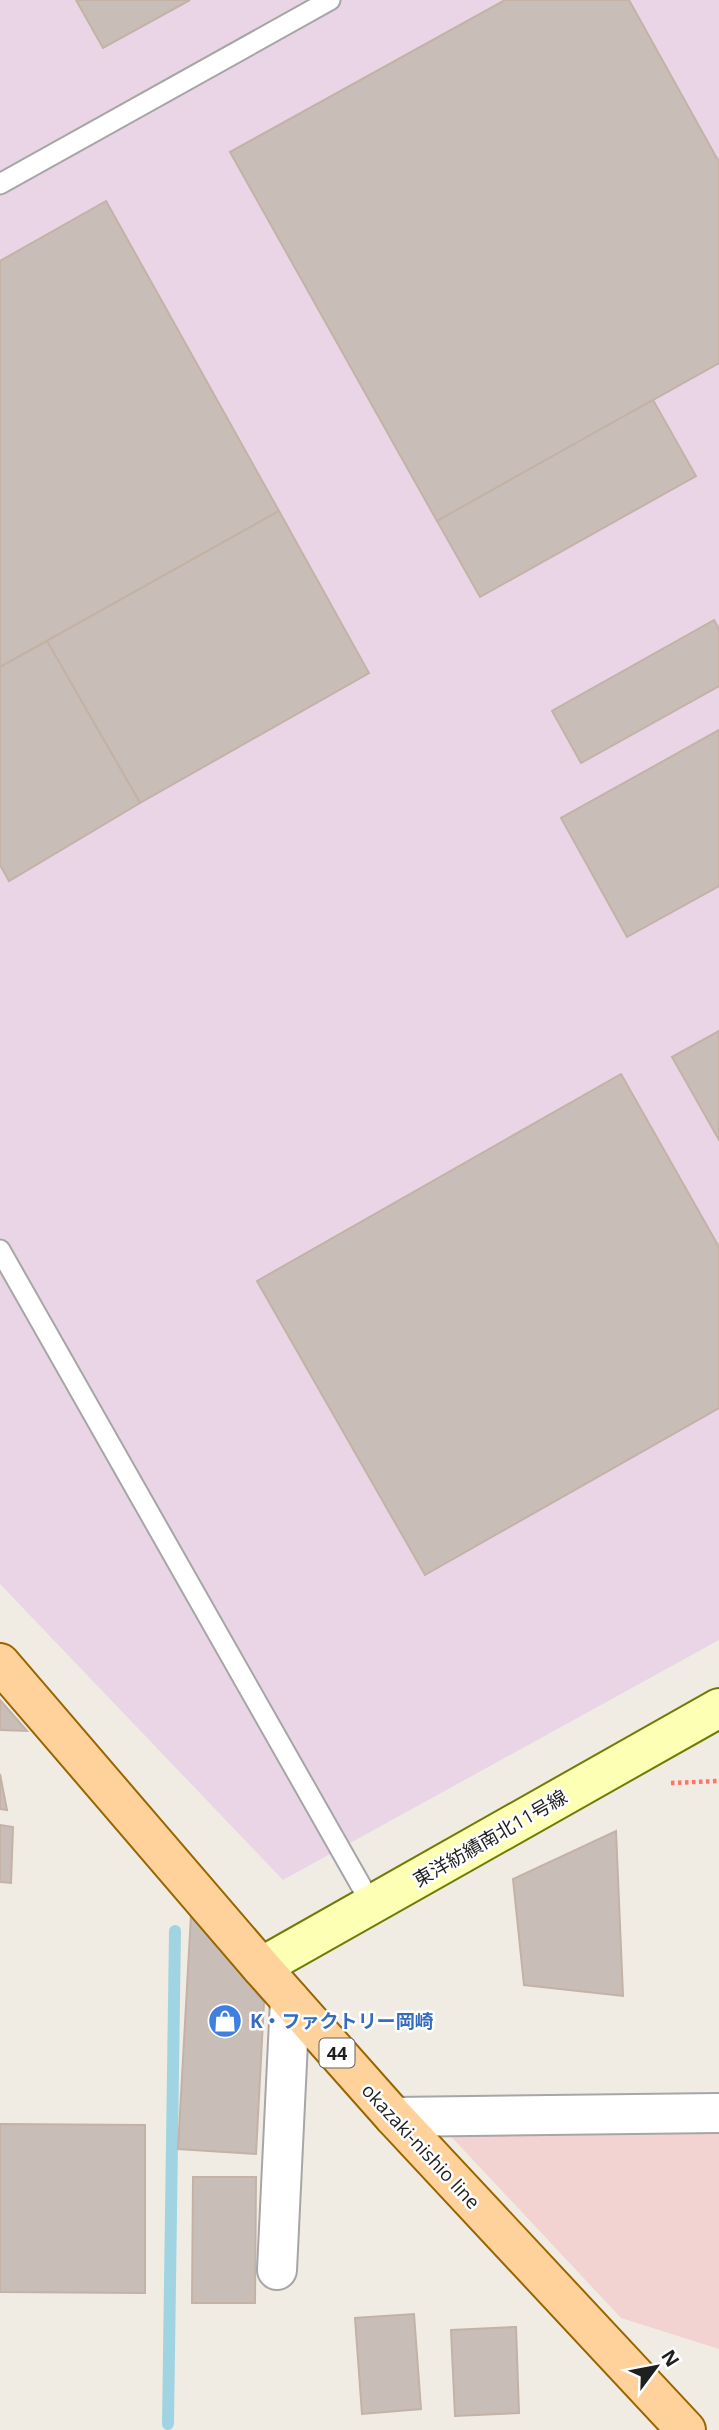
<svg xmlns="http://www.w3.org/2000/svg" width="719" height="2430" font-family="'Open Sans','Noto Sans JP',sans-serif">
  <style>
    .commercial { fill: #f3d3d2 }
    .industrial { fill: #ead5e7 }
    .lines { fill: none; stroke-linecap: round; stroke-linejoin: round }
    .stream { stroke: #a1d4e2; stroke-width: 12 }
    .building { fill: #c9beb7; stroke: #c3b2a5; stroke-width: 2 }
    .lane-casing { stroke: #a6a6a6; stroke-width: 23 }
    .street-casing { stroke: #a6a6a6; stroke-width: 42 }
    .secondary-casing { stroke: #707c00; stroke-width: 42 }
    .primary-casing { stroke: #9a6500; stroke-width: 42 }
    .path { stroke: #ff7467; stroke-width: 4.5; stroke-dasharray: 3.5 3.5; stroke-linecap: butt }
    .lane { stroke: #fff; stroke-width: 19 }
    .street { stroke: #fff; stroke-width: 38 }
    .secondary { stroke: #fcffb4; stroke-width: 38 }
    .primary { stroke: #ffd29b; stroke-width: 38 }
    .labels { text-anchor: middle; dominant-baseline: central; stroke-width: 5; stroke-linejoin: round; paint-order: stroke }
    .shield { fill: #fff; stroke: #626262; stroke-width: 2 }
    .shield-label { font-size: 18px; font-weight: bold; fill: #1f1f1f }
    .street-label { font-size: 19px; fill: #1f1f1f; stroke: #fff }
    .shop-label { font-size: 19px; font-weight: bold; fill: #366cbe; stroke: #fff; text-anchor: start }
  </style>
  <rect width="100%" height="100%" fill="#f0ece4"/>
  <path class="commercial" d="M719,2123V2349L621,2318L444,2129Z"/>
  <path class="industrial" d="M0,0H719V1640L283,1880L0,1584Z"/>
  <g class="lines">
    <path class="stream" d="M168,2424L175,1931"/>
  </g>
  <g class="building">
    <path d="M76,0H190L103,48Z"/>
    <path d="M505,0H629L719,162V363L437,521L230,152Z"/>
    <path d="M106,201L279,511L0,667V261Z"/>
    <path d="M653,400L696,476L480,597L437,521Z"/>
    <path d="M279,511L369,673L140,803L47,641Z"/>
    <path d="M714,620L719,629V686L581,763L552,711Z"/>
    <path d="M47,641L140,803L9,881L0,865V667Z"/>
    <path d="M719,730V886L627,937L561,818Z"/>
    <path d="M719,1031V1140L672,1057Z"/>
    <path d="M621,1074L719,1247V1408L425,1575L257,1281Z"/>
    <path d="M0,1700L27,1731L0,1730Z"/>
    <path d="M0,1774L7,1810L0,1809Z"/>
    <path d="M0,1825L13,1827L11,1883L0,1882Z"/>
    <path d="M616,1831L623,1996L524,1985L513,1879Z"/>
    <path d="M191,1915L264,2002L256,2154L178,2149Z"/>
    <path d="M0,2124L145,2125V2293L0,2292Z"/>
    <path d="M193,2177H256L255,2303H192Z"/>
    <path d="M414,2314L421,2409L362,2414L355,2318Z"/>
    <path d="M516,2327L519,2413L455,2416L451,2330Z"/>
  </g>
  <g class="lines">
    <g class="lane-casing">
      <g id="lane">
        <path d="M0,184L330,0"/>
        <path d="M0,1250L372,1905"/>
      </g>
    </g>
    <g class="street-casing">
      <g id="street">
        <path d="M394,2117L719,2113"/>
        <path d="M277,2270L290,2000"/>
      </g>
    </g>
    <g class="secondary-casing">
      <path id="secondary" d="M261,1967L719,1708"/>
    </g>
    <g class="primary-casing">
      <path id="primary" d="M0,1663L261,1967L394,2117L686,2430"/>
    </g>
    <path class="path" d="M671,1783L719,1781"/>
    <use href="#lane" class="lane"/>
    <use href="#street" class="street"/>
    <use href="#secondary" class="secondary"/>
    <use href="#primary" class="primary"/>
  </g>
  <defs>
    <g id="shop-disc" transform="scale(1.75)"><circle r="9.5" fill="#3f7fe0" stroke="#fff"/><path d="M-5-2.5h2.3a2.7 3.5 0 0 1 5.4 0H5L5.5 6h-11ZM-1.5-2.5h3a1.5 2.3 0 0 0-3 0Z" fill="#fff"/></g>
  </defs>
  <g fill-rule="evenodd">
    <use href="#shop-disc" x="225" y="2021"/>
  </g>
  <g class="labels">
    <rect class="shield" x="319.5" y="2038.5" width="35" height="29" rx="5"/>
    <g class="shield-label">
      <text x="337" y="2053">44</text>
    </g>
    <g class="street-label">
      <text transform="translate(490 1838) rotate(-30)">東洋紡績南北11号線</text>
      <text transform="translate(421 2146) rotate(47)">okazaki-nishio line</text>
    </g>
    <g class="shop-label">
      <text x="250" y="2021">K・ファクトリー岡崎</text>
    </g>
  </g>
  <g transform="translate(656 2367) rotate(58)" stroke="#ffffff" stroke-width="5" paint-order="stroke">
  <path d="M0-5L12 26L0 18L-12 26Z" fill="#1f1f1f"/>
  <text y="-10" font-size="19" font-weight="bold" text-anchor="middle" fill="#1f1f1f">N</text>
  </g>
</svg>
